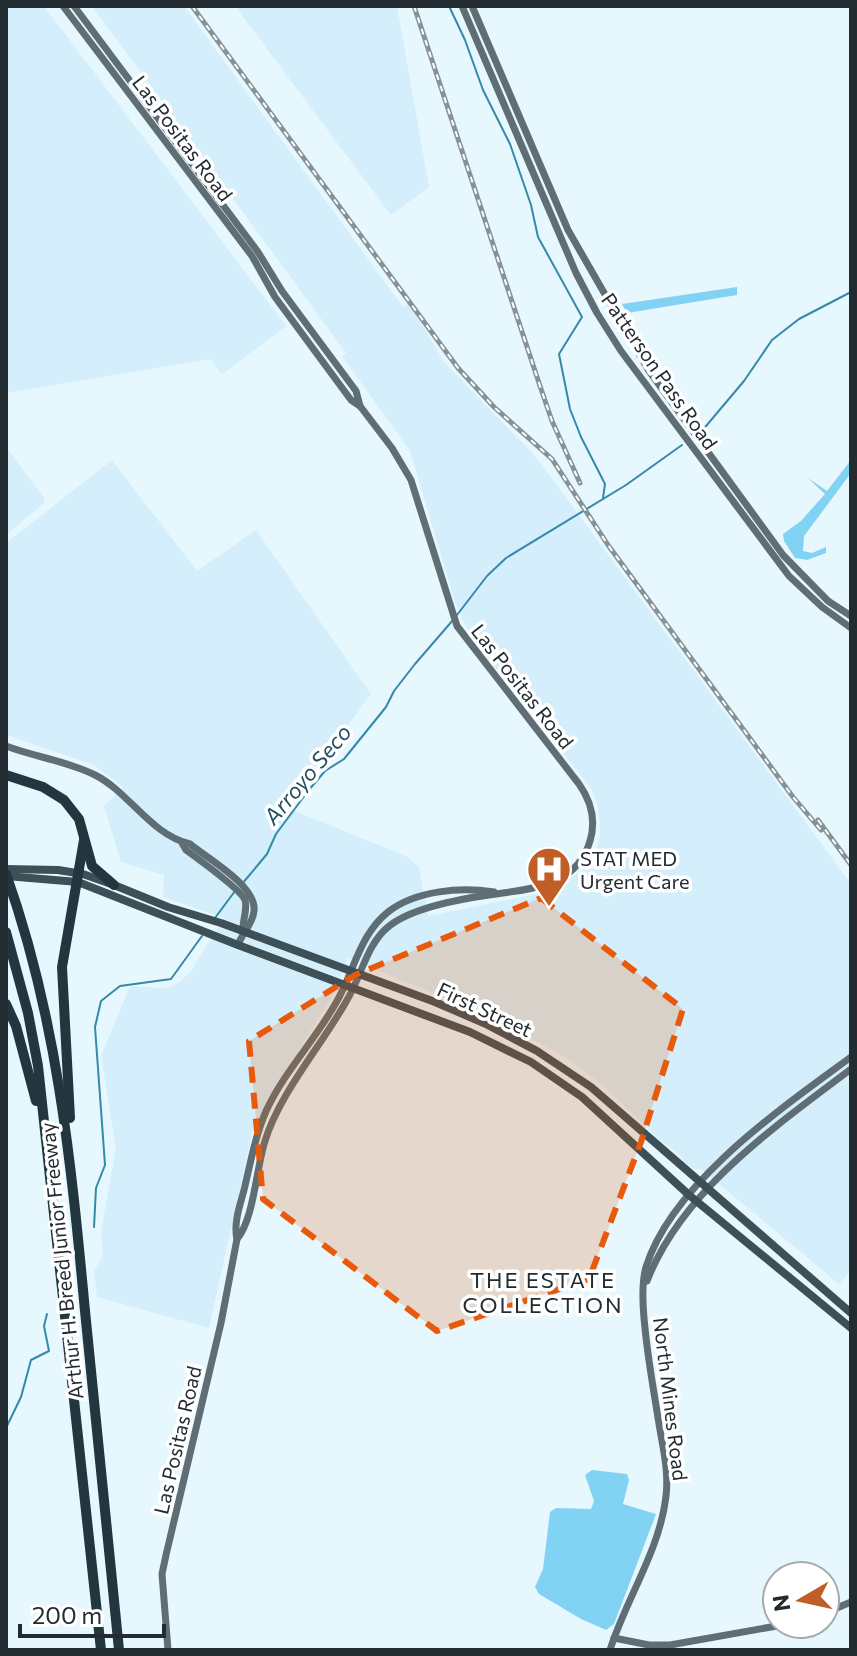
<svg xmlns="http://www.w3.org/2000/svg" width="857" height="1656" font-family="Commissioner,sans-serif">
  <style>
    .built { fill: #d4effb }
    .green { fill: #82d3f3 }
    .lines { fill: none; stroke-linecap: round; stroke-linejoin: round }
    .stream { stroke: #358aa9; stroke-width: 2 }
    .secondary { stroke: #5e6e74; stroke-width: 7 }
    .primary { stroke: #3d4f57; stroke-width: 8 }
    .highway { stroke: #21363f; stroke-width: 10 }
    .rail-casing { stroke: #859297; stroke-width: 5 }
    .rail { stroke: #fff; stroke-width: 2; stroke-dasharray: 6; stroke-linecap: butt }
    .marked { fill: #e8590c; fill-opacity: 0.2; stroke: #e8590c; stroke-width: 6; stroke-dasharray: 16 10; stroke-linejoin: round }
    .labels { text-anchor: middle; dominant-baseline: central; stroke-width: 7; stroke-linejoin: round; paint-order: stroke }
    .street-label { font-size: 20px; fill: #222c30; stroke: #fff }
    .poi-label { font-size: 20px; fill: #222c30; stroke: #fff; text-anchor: start }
    .water-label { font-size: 22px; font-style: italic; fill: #1e4e60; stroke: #fff }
    .neighbourhood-label { font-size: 22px; letter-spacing: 2px; fill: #222c30; stroke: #fff }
  </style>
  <rect width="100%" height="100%" fill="#e7f7fe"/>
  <g class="built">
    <path d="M6,6H44L286,326L225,372L221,374L211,359L6,393Z"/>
    <path d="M92,6H184L403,307L409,303L444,362L536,457L851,884V1270L839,1284L701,1169H695L684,1162L681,1156L661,1141L598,1081L571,1061L500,1021L348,958L332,997L269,1096L252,1133L209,1328L97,1297L94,1271L103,1255L101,1231L116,1148L101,1056L130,986L162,988L172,986L181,981L191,971L224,918L163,897L164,875L121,862L104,806L123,787L94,765L6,735V543L112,460L197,571L256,530L371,694L311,775L280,805L406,856L419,867L428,916L546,892L565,882L584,869L594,854L600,837V821L597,803L591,788L475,642L464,622L455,602L410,451L342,356L346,353Z"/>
    <path d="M235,6H397L429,187L391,215Z"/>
    <path d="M6,447L44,498L45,502L6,535Z"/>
  </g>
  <g class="green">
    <path d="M737,287V295L627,313L622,304Z"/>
    <path d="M851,460V473L804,536L803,551L812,553L826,547V553L807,560L795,558L784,541L783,534L801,521L825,494L808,478L827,491Z"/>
    <path d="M592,1470L627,1474L629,1480L623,1504L656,1514L614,1624L606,1630L581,1619L539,1594L535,1587L543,1569L550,1512L556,1508L591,1509L594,1501L585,1475Z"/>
  </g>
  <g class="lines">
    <g class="stream">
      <path d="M449,6L465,40L483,90L510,144L531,205L538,237L582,317L559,354L570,409L581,437L605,484L603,498"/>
      <path d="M701,432L744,381L772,340L799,319L851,292"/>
      <path d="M457,615L487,576L506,558L626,485L682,445"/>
      <path d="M242,884L267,854L276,834L308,791L325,771L344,759L386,707L394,691L415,664L453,620"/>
      <path d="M215,918L235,891"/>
      <path d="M94,1227L96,1188L105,1165L95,1027L101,1001L120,986L171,979L202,936"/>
      <path d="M6,1428L21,1397L31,1360L49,1351L44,1326L47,1314"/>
    </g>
    <g class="secondary">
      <path d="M63,6L252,256L275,297L351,400L360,406L392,448L411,480L457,626L579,784C591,801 596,821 590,841C578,882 540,888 503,893C471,897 413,906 388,927C367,944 361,977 347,1000C322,1045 279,1094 265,1141C256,1169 254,1219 237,1239"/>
      <path d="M74,6L258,252L282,291L356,391L360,406"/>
      <path d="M462,6L576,273L597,313L621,351L789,576L822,607L851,628"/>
      <path d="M472,6L568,230L649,371L783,555L828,601L851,616"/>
      <path d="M6,746C35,757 67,761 95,775C129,792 151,835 190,844C208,859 257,886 254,911C253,924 242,933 238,945"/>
      <path d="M182,843L186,850C197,858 241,890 245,900C248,909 242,921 243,931"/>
      <path d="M647,1281C682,1190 776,1126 851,1069"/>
      <path d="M825,1613L851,1602"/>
      <path d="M614,1638L649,1645H670L788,1624"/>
      <path d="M168,1650L162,1574L166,1555L221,1323L237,1239C233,1222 241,1203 245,1186C251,1160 256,1133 267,1109C285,1071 316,1039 337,1001C354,971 360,934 388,912C416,890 461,887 494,892"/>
      <path d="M610,1650C626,1599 660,1550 666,1496C669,1472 663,1448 659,1424C654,1392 648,1360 645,1328C643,1310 641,1284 646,1267C672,1183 783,1107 851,1057"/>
    </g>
    <g class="primary">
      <path d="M6,869L58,870L83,874L114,885L168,907L221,923L435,1002L486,1024L537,1051L591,1087L851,1313"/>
      <path d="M6,876L78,882L238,945L470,1032L531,1062L582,1097L689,1195L851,1328"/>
    </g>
    <g class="highway">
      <path d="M6,775L43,787L64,800L79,819L92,866L114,885"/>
      <path d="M6,874C57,1017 71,1161 85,1311C96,1424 108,1537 119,1650"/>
      <path d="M6,932L28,1013L38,1066L101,1650"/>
      <path d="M6,1004L16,1026L36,1101"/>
      <path d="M70,1118L62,967L84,840"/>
    </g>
    <g class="rail-casing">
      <g id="rail">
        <path d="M192,6L458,368L494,407L552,459L608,545L793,797L821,830"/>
        <path d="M414,6L539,383L552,421L580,483"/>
        <path d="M818,820L851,865"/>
      </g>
    </g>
    <use href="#rail" class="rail"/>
  </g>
  <path class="marked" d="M541,898L683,1009L641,1142L589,1279L437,1331L263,1199L249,1041L355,975Z"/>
  <defs>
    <g id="hospital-pin" transform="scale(2.3)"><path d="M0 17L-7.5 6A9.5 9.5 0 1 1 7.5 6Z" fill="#c15d27" stroke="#fff"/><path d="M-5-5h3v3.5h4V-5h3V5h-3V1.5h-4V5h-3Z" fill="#fff"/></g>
  </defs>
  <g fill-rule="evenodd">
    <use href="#hospital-pin" x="549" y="869"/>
  </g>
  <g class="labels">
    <g class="street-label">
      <text transform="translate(183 138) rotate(53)">Las Positas Road</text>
      <text transform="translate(660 371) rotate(55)">Patterson Pass Road</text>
      <text transform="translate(523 686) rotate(52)">Las Positas Road</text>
      <text transform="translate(485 1009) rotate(25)">First Street</text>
      <text transform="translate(61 1261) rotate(-96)">Arthur H. Breed Junior Freeway</text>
      <text transform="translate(671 1399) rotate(83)">North Mines Road</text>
      <text transform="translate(177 1440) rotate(-77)">Las Positas Road</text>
    </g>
    <g class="poi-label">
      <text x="580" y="858">STAT MED<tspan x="580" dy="23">Urgent Care</tspan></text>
    </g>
    <g class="water-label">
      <text transform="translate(307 774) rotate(-50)">Arroyo Seco</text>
    </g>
    <g class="neighbourhood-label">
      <text x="543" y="1279">THE ESTATE<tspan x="543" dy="25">COLLECTION</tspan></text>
    </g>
  </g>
  <rect width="857" height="1656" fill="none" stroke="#222c30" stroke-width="16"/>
  <g transform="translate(801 1600) rotate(261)"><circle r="38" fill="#ffffff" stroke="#a7abac" stroke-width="2"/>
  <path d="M0-6L14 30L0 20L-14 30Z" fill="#c15d27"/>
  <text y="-12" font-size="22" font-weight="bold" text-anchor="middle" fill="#222c30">N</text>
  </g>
  <path d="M20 1624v12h144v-12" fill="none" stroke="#222c30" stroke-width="4"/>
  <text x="32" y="1624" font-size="24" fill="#222c30" stroke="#ffffff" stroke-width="6" paint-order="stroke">200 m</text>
</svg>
